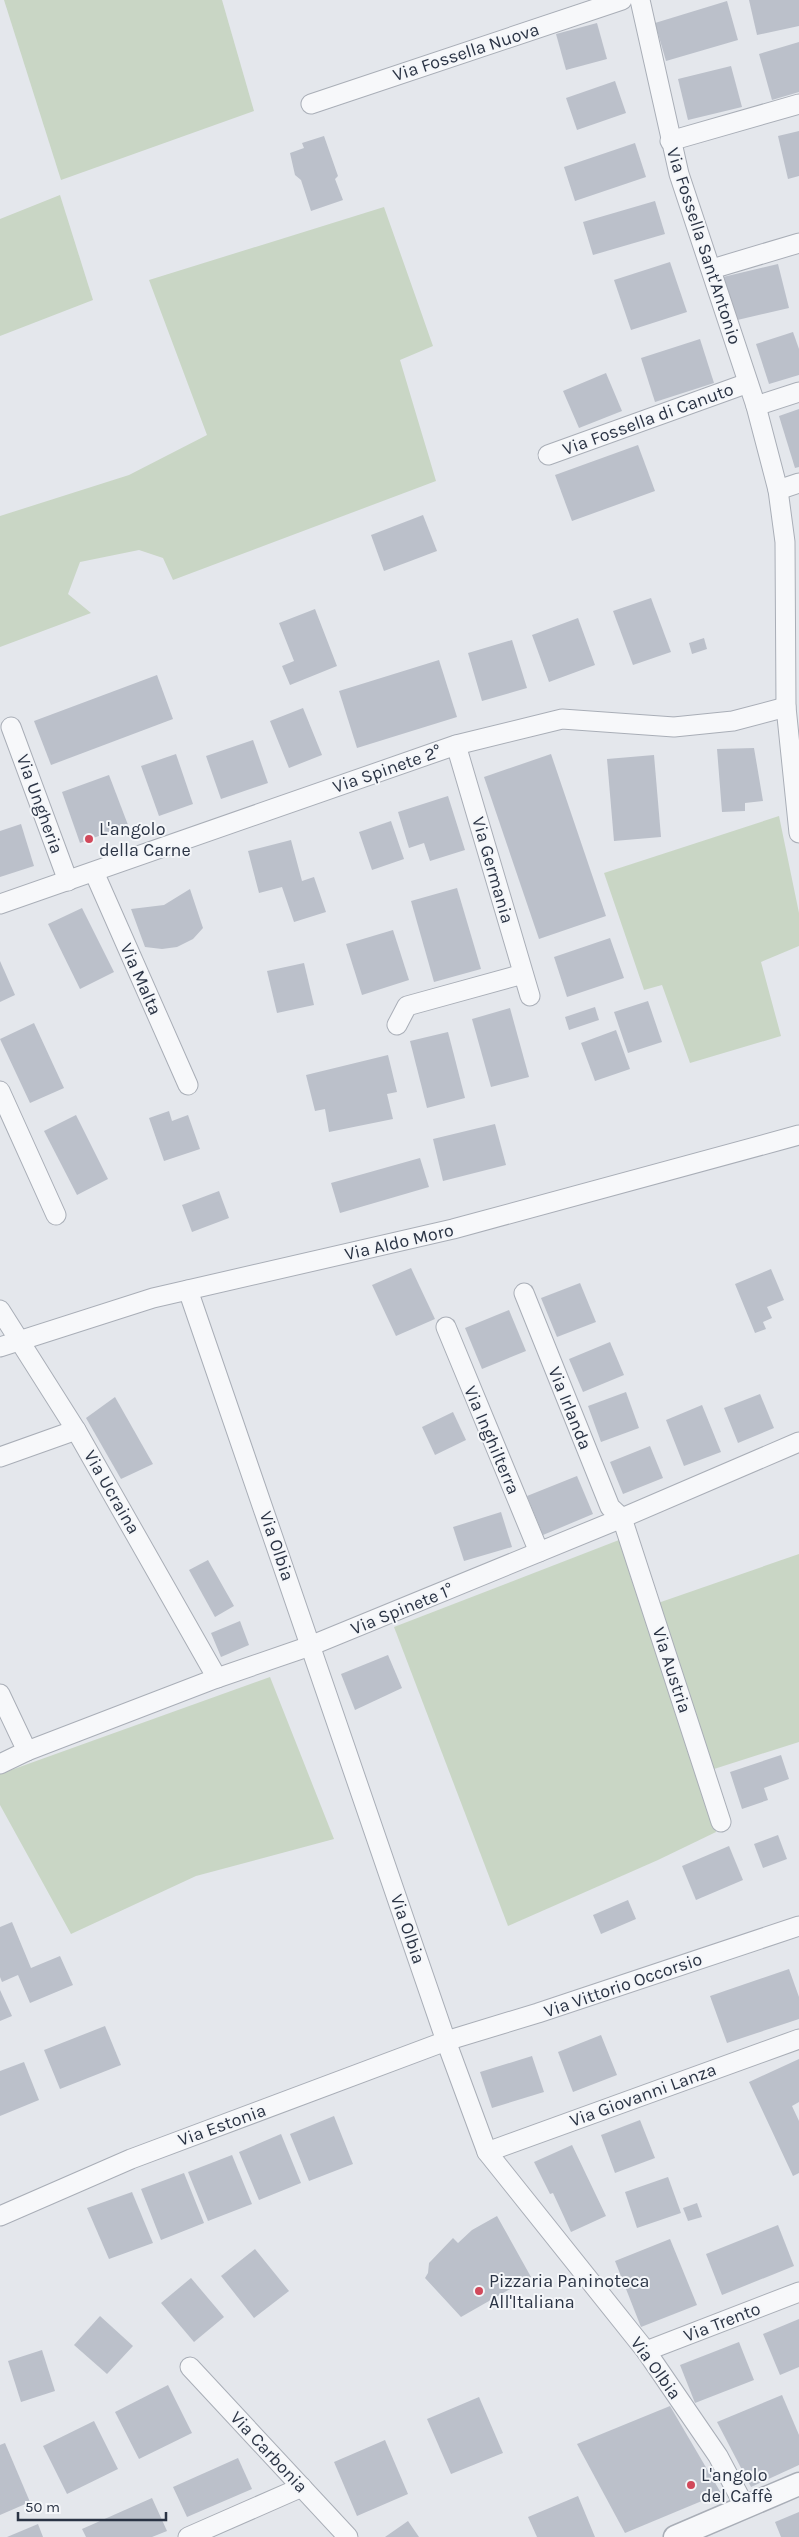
<svg xmlns="http://www.w3.org/2000/svg" width="799" height="2537" font-family="Karla,sans-serif">
  <style>
    .green { fill: #c9d6c5 }
    .building { fill: #bbc0ca }
    .lines { fill: none; stroke-linecap: round; stroke-linejoin: round }
    .minor-casing { stroke: #a9aeb7; stroke-width: 21 }
    .tertiary-casing { stroke: #a9aeb7; stroke-width: 25 }
    .minor { stroke: #f7f8fa; stroke-width: 19 }
    .tertiary { stroke: #f7f8fa; stroke-width: 22 }
    .poi-dot { fill: #d1495b; stroke: #f4f6f9; stroke-width: 2 }
    .labels { text-anchor: middle; dominant-baseline: central; stroke-width: 4; stroke-linejoin: round; paint-order: stroke }
    .street-label { font-size: 18px; fill: #2b3445; stroke: #f4f6f9 }
    .poi-label { font-size: 18px; fill: #2b3445; stroke: #f4f6f9; text-anchor: start }
  </style>
  <rect width="100%" height="100%" fill="#e4e7ec"/>
  <g class="green">
    <path d="M4,0H222L254,111L61,180Z"/>
    <path d="M60,195L93,300L0,336V219Z"/>
    <path d="M384,207L433,346L400,360L436,481L173,580L163,558L139,550L80,562L68,594L91,613L0,647V516L129,475L207,435L149,280Z"/>
    <path d="M779,816L799,913V946L761,962L781,1036L690,1063L662,985L644,990L604,873Z"/>
    <path d="M619,1540L716,1832L658,1860L508,1926L394,1627Z"/>
    <path d="M799,1554V1742L714,1769L658,1603Z"/>
    <path d="M270,1677L334,1839L196,1876L71,1934L0,1805V1774Z"/>
  </g>
  <g class="building">
    <path d="M749,0H799V26L757,35Z"/>
    <path d="M727,1L738,40L666,61L655,23Z"/>
    <path d="M597,23L607,59L566,70L556,34Z"/>
    <path d="M799,42V92L772,100L759,54Z"/>
    <path d="M731,66L742,107L688,120L678,79Z"/>
    <path d="M615,81L626,113L577,130L566,98Z"/>
    <path d="M799,131V176L788,179L778,136Z"/>
    <path d="M324,136L338,176L335,179L343,200L311,211L301,180L295,175L290,153L304,148L302,143Z"/>
    <path d="M635,143L646,177L575,201L564,167Z"/>
    <path d="M655,201L665,234L593,255L583,222Z"/>
    <path d="M670,262L687,312L631,330L614,280Z"/>
    <path d="M778,264L789,308L733,321L723,277Z"/>
    <path d="M793,332L799,349V375L769,384L756,344Z"/>
    <path d="M700,339L714,383L655,402L641,358Z"/>
    <path d="M606,373L622,411L579,428L563,391Z"/>
    <path d="M799,409V467L795,468L779,416Z"/>
    <path d="M638,445L655,491L572,521L555,475Z"/>
    <path d="M423,515L437,551L384,571L371,535Z"/>
    <path d="M651,598L671,652L633,665L613,611Z"/>
    <path d="M315,609L337,666L290,685L282,666L294,661L279,623Z"/>
    <path d="M578,618L595,665L549,682L532,635Z"/>
    <path d="M704,638L707,649L692,654L689,643Z"/>
    <path d="M512,640L527,688L482,701L468,653Z"/>
    <path d="M439,660L457,717L357,748L339,691Z"/>
    <path d="M157,675L173,719L51,765L34,721Z"/>
    <path d="M303,708L322,755L289,768L270,721Z"/>
    <path d="M253,740L268,783L221,799L206,756Z"/>
    <path d="M754,748L763,801L745,803V811L722,812L717,749Z"/>
    <path d="M176,754L193,804L159,816L141,766Z"/>
    <path d="M551,754L606,916L539,939L484,777Z"/>
    <path d="M654,755L661,837L614,841L607,759Z"/>
    <path d="M109,775L128,825L80,843L62,792Z"/>
    <path d="M448,796L465,850L430,861L424,843L409,848L398,812Z"/>
    <path d="M391,821L404,859L372,870L359,832Z"/>
    <path d="M21,824L34,866L0,877V831Z"/>
    <path d="M291,840L302,881L314,877L326,912L294,922L282,887L259,893L248,851Z"/>
    <path d="M457,888L481,969L434,982L411,901Z"/>
    <path d="M190,889L203,928L193,939L177,947L162,949L145,947L131,909L164,905Z"/>
    <path d="M82,908L114,972L80,989L48,924Z"/>
    <path d="M393,930L409,980L362,995L346,944Z"/>
    <path d="M610,938L624,978L567,997L554,957Z"/>
    <path d="M0,961L15,995L0,1002Z"/>
    <path d="M304,963L314,1005L277,1013L267,971Z"/>
    <path d="M648,1001L662,1042L628,1053L614,1012Z"/>
    <path d="M595,1007L599,1020L569,1030L565,1017Z"/>
    <path d="M510,1008L529,1077L491,1087L472,1019Z"/>
    <path d="M34,1023L64,1088L30,1103L0,1039Z"/>
    <path d="M616,1030L630,1069L595,1081L581,1043Z"/>
    <path d="M448,1032L465,1098L427,1108L410,1041Z"/>
    <path d="M388,1055L397,1092L387,1094L393,1119L329,1132L325,1109L315,1111L306,1075Z"/>
    <path d="M169,1111L172,1121L188,1115L200,1149L164,1161L149,1118Z"/>
    <path d="M76,1115L108,1179L77,1195L44,1131Z"/>
    <path d="M495,1124L506,1165L443,1181L433,1139Z"/>
    <path d="M420,1158L429,1187L340,1213L331,1183Z"/>
    <path d="M219,1191L229,1218L192,1232L182,1205Z"/>
    <path d="M411,1268L435,1319L396,1336L372,1285Z"/>
    <path d="M771,1269L784,1300L767,1307L772,1318L763,1322L766,1329L755,1333L735,1284Z"/>
    <path d="M580,1283L596,1322L557,1337L541,1298Z"/>
    <path d="M509,1310L526,1351L482,1369L465,1328Z"/>
    <path d="M610,1342L624,1375L583,1392L569,1359Z"/>
    <path d="M626,1392L639,1428L601,1442L588,1406Z"/>
    <path d="M760,1394L774,1428L738,1443L724,1408Z"/>
    <path d="M115,1397L153,1464L121,1479L86,1418Z"/>
    <path d="M702,1405L721,1452L684,1466L666,1420Z"/>
    <path d="M453,1412L466,1440L435,1455L422,1427Z"/>
    <path d="M650,1446L663,1478L623,1494L610,1462Z"/>
    <path d="M577,1476L593,1514L543,1535L527,1496Z"/>
    <path d="M501,1512L512,1547L464,1561L453,1527Z"/>
    <path d="M208,1560L234,1606L215,1617L189,1570Z"/>
    <path d="M240,1621L249,1645L221,1657L211,1633Z"/>
    <path d="M388,1655L402,1688L355,1710L341,1674Z"/>
    <path d="M781,1755L789,1779L764,1788L768,1800L742,1809L730,1772Z"/>
    <path d="M778,1835L787,1859L763,1868L754,1844Z"/>
    <path d="M729,1846L743,1880L696,1900L682,1866Z"/>
    <path d="M628,1900L636,1919L601,1934L593,1915Z"/>
    <path d="M12,1922L31,1968L60,1956L73,1985L30,2003L18,1975L2,1982L0,1977V1927Z"/>
    <path d="M789,1969L799,1997V2019L727,2043L710,1996Z"/>
    <path d="M0,1990L12,2016L0,2021Z"/>
    <path d="M105,2026L121,2065L60,2089L44,2050Z"/>
    <path d="M601,2035L617,2075L573,2092L558,2052Z"/>
    <path d="M532,2056L544,2092L492,2108L480,2072Z"/>
    <path d="M799,2059V2102L792,2106L799,2121V2173L793,2176L749,2082Z"/>
    <path d="M24,2062L39,2100L0,2116V2071Z"/>
    <path d="M334,2116L353,2164L309,2181L290,2134Z"/>
    <path d="M640,2120L655,2158L615,2173L601,2135Z"/>
    <path d="M281,2134L301,2183L259,2200L239,2152Z"/>
    <path d="M572,2145L606,2216L571,2232L553,2193L550,2194L534,2162Z"/>
    <path d="M232,2155L252,2204L208,2221L188,2172Z"/>
    <path d="M184,2173L204,2223L161,2240L141,2189Z"/>
    <path d="M668,2177L681,2213L637,2228L625,2192Z"/>
    <path d="M132,2192L153,2243L109,2259L87,2208Z"/>
    <path d="M697,2203L702,2217L688,2221L683,2208Z"/>
    <path d="M497,2216L531,2277L461,2317L425,2278L428,2273L429,2263L453,2238L458,2243L472,2230Z"/>
    <path d="M778,2225L794,2266L722,2295L706,2254Z"/>
    <path d="M670,2239L697,2305L641,2327L615,2261Z"/>
    <path d="M255,2249L289,2291L254,2318L221,2276Z"/>
    <path d="M191,2278L224,2317L194,2342L161,2303Z"/>
    <path d="M100,2316L133,2346L107,2374L74,2345Z"/>
    <path d="M799,2319V2367L780,2375L763,2334Z"/>
    <path d="M739,2342L754,2380L695,2403L680,2365Z"/>
    <path d="M42,2350L55,2391L21,2402L8,2361Z"/>
    <path d="M168,2385L192,2433L139,2459L115,2412Z"/>
    <path d="M782,2395L799,2435V2465L751,2487L717,2422Z"/>
    <path d="M479,2397L503,2453L451,2474L427,2419Z"/>
    <path d="M670,2406L721,2493L625,2533L577,2444Z"/>
    <path d="M94,2421L118,2469L67,2494L43,2446Z"/>
    <path d="M385,2440L408,2494L357,2516L334,2462Z"/>
    <path d="M5,2443L30,2502L0,2515V2445Z"/>
    <path d="M238,2458L252,2489L187,2517L173,2487Z"/>
    <path d="M578,2496L595,2537H537L528,2517Z"/>
    <path d="M152,2498L167,2531L152,2537H86L82,2529Z"/>
    <path d="M799,2512V2537H781L775,2522Z"/>
    <path d="M408,2521L419,2537H385Z"/>
    <path d="M38,2524L43,2537H7Z"/>
  </g>
  <g class="lines">
    <g class="minor-casing">
      <g id="minor">
        <path d="M640,0L679,174L756,406L778,490L785,542L786,707L799,833"/>
        <path d="M311,104L622,0"/>
        <path d="M670,141L799,104"/>
        <path d="M712,269L799,243"/>
        <path d="M756,406L799,392"/>
        <path d="M548,455L748,383"/>
        <path d="M778,490L799,483"/>
        <path d="M11,727L68,881"/>
        <path d="M456,745L530,996"/>
        <path d="M94,872L188,1085"/>
        <path d="M0,904L456,745L562,719L674,727L733,721L786,707"/>
        <path d="M397,1025L407,1006L523,974"/>
        <path d="M0,1091L56,1215"/>
        <path d="M188,1290L446,2041L487,2152L646,2351L718,2456L745,2507"/>
        <path d="M524,1293L610,1507L622,1518L721,1822"/>
        <path d="M0,1310L76,1430L217,1678"/>
        <path d="M446,1327L539,1552"/>
        <path d="M0,1347L153,1298L453,1229L799,1135"/>
        <path d="M0,1457L76,1430"/>
        <path d="M0,1694L27,1751"/>
        <path d="M0,1764L27,1751L217,1678L310,1646L622,1518L799,1442"/>
        <path d="M487,2152L799,2039"/>
        <path d="M0,2216L131,2159L446,2041L538,2013L799,1926"/>
        <path d="M646,2351L799,2292"/>
        <path d="M190,2367L348,2537"/>
        <path d="M188,2537L302,2487"/>
      </g>
    </g>
    <g class="tertiary-casing">
      <path id="tertiary" d="M675,2537L799,2484"/>
    </g>
    <use href="#minor" class="minor"/>
    <use href="#tertiary" class="tertiary"/>
  </g>
  <g class="poi-dot">
    <circle cx="89" cy="839" r="5"/>
    <circle cx="479" cy="2291" r="5"/>
    <circle cx="691" cy="2485" r="5"/>
  </g>
  <g class="labels">
    <g class="street-label">
      <text transform="translate(466 52) rotate(-18)">Via Fossella Nuova</text>
      <text transform="translate(704 246) rotate(72)">Via Fossella Sant'Antonio</text>
      <text transform="translate(648 419) rotate(-20)">Via Fossella di Canuto</text>
      <text transform="translate(387 769) rotate(-19)">Via Spinete 2°</text>
      <text transform="translate(40 804) rotate(70)">Via Ungheria</text>
      <text transform="translate(493 870) rotate(74)">Via Germania</text>
      <text transform="translate(141 979) rotate(66)">Via Malta</text>
      <text transform="translate(399 1242) rotate(-13)">Via Aldo Moro</text>
      <text transform="translate(570 1408) rotate(68)">Via Irlanda</text>
      <text transform="translate(492 1440) rotate(67)">Via Inghilterra</text>
      <text transform="translate(112 1492) rotate(60)">Via Ucraina</text>
      <text transform="translate(277 1546) rotate(71)">Via Olbia</text>
      <text transform="translate(402 1609) rotate(-22)">Via Spinete 1°</text>
      <text transform="translate(672 1670) rotate(72)">Via Austria</text>
      <text transform="translate(408 1929) rotate(71)">Via Olbia</text>
      <text transform="translate(623 1985) rotate(-19)">Via Vittorio Occorsio</text>
      <text transform="translate(643 2095) rotate(-20)">Via Giovanni Lanza</text>
      <text transform="translate(222 2125) rotate(-20)">Via Estonia</text>
      <text transform="translate(722 2322) rotate(-21)">Via Trento</text>
      <text transform="translate(656 2368) rotate(54)">Via Olbia</text>
      <text transform="translate(269 2452) rotate(47)">Via Carbonia</text>
    </g>
    <g class="poi-label">
      <text x="99" y="829">L'angolo<tspan x="99" dy="21">della Carne</tspan></text>
      <text x="489" y="2281">Pizzaria Paninoteca<tspan x="489" dy="21">All'Italiana</tspan></text>
      <text x="701" y="2475">L'angolo<tspan x="701" dy="21">del Caffè</tspan></text>
    </g>
  </g>
  <path d="M18 2512v8h148v-8" fill="none" stroke="#2b3445" stroke-width="2.5"/>
  <text x="25" y="2512" font-size="15" fill="#2b3445" stroke="#f4f6f9" stroke-width="4" paint-order="stroke">50 m</text>
</svg>
